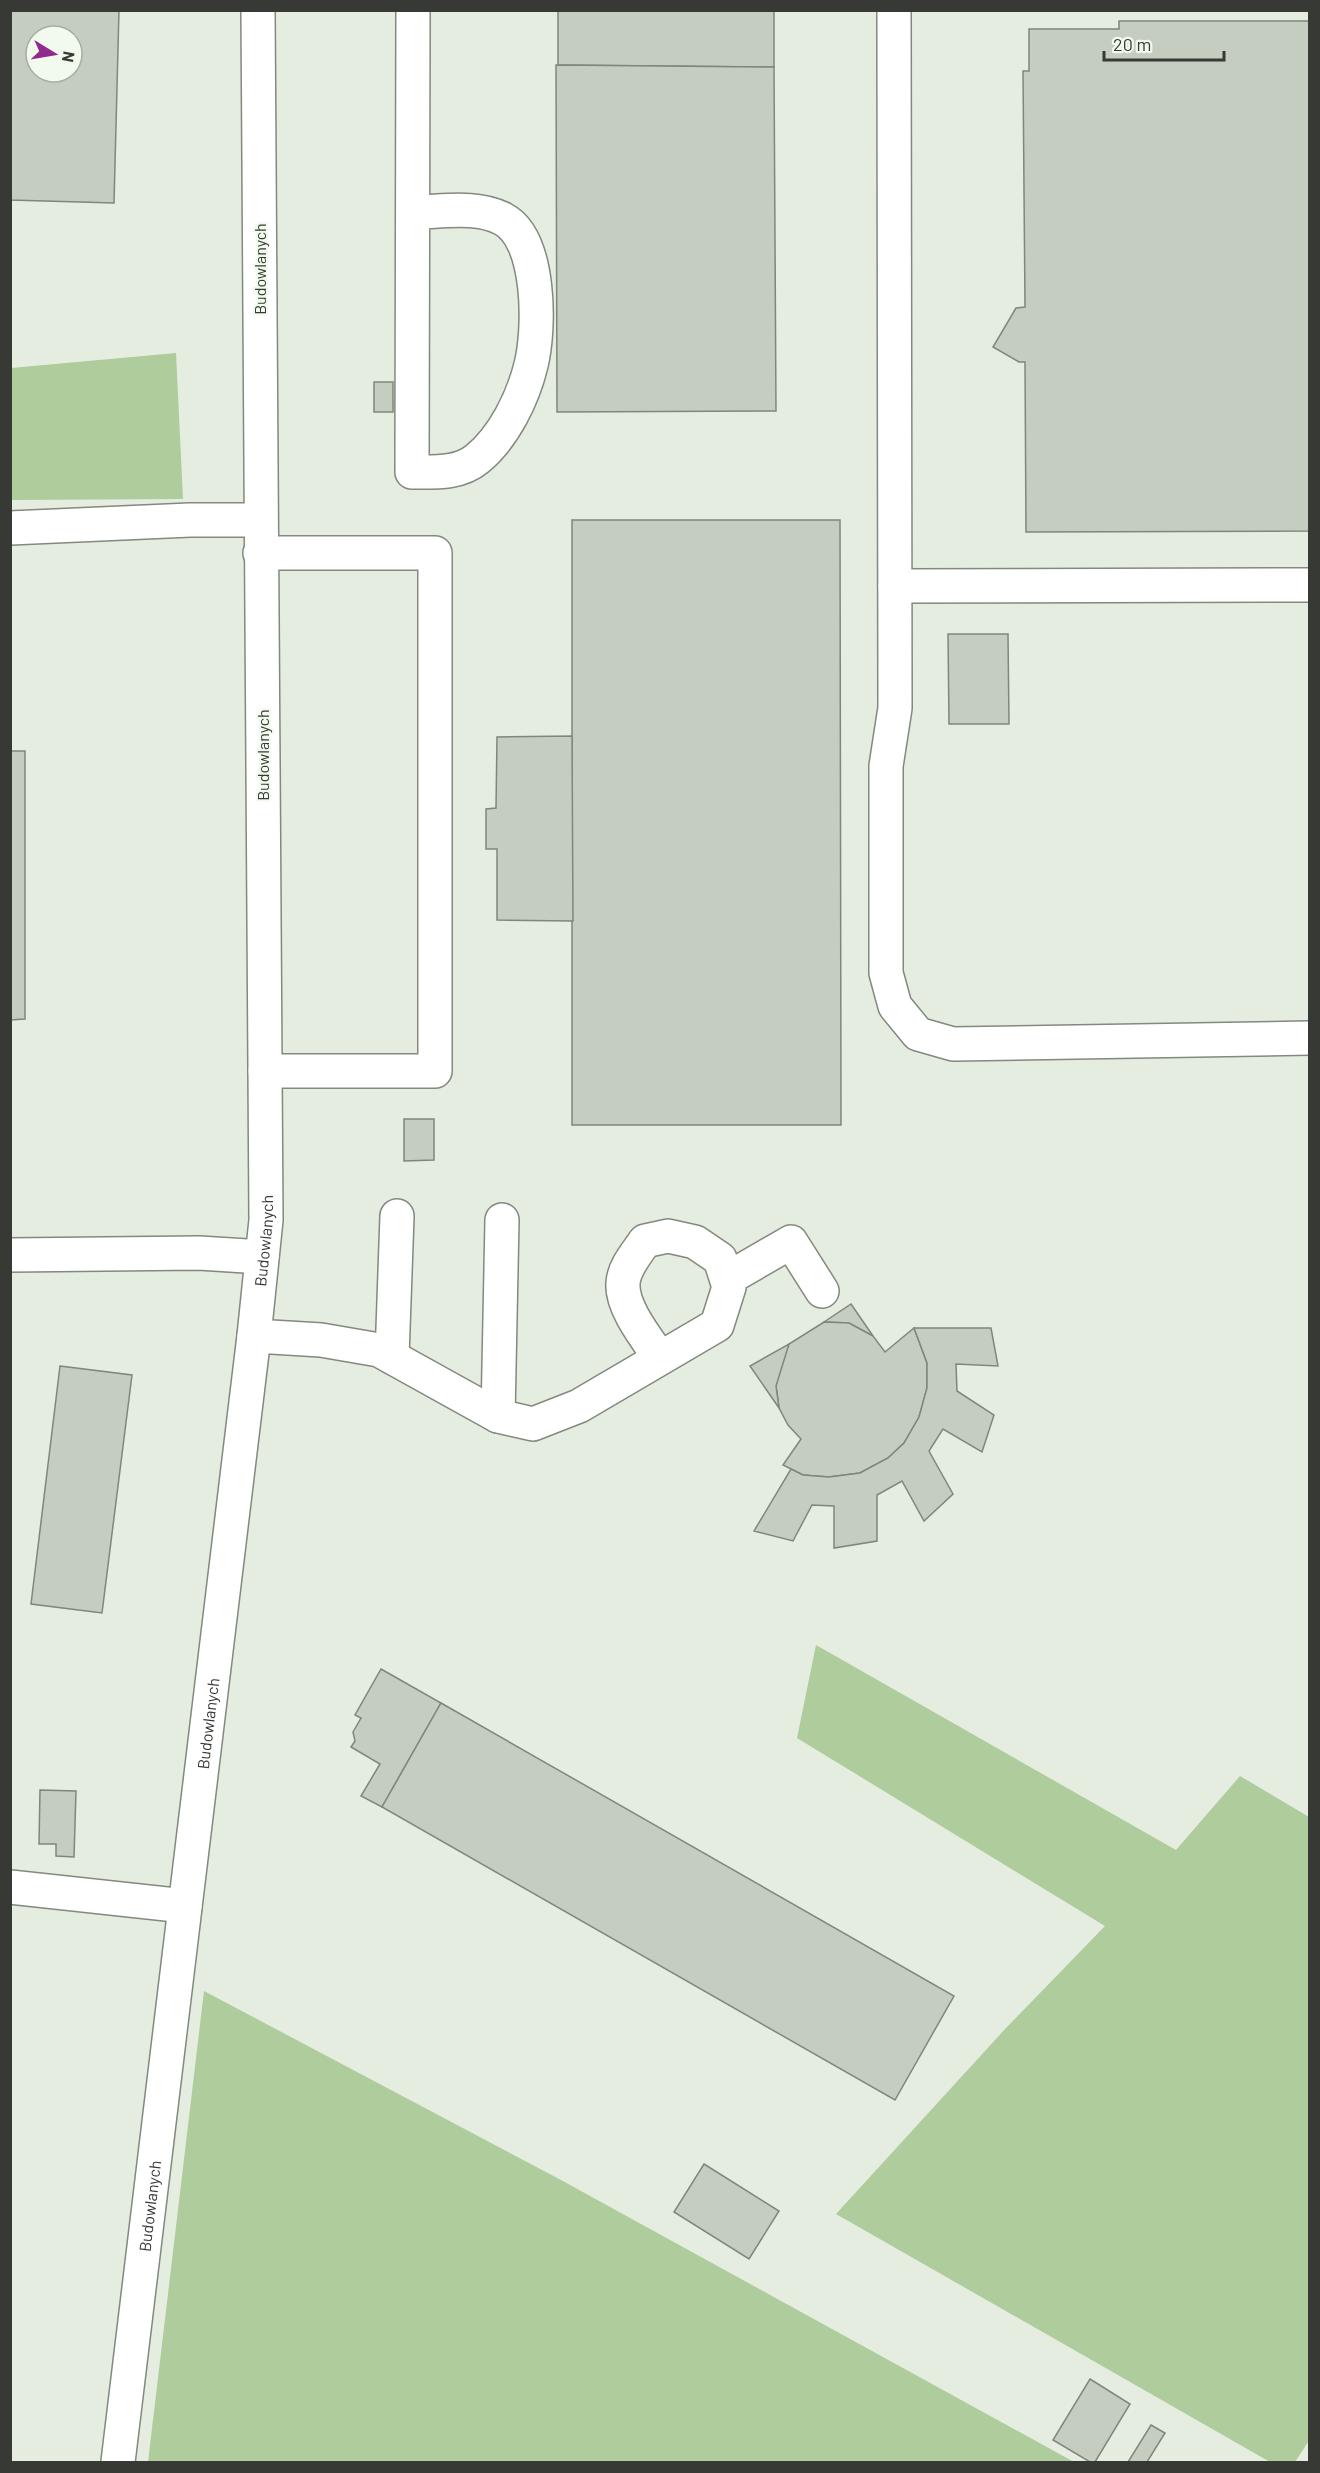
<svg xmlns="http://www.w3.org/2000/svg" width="1320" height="2473" font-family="Barlow,sans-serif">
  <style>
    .green { fill: #aecc9c }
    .building { fill: #c5cdc1; stroke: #7f867b; stroke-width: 1.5; fill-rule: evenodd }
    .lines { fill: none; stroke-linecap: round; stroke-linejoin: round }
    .minor-casing { stroke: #82897e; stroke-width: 36 }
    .minor { stroke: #fff; stroke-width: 33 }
    .labels { text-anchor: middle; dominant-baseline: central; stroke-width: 4.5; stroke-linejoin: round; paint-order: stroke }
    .street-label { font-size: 16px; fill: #363934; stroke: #f2faee }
  </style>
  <rect width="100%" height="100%" fill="#e5ede1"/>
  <g class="green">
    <path d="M176,353L183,499L11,500V368Z"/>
    <path d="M816,1645L1176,1850L1240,1776L1309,1817L1310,2439L1295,2462H1270L836,2214L1006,2028L1105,1926L797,1738Z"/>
    <path d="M204,1991L561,2180L1074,2462H148Z"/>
  </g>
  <g class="building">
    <path d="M10,10H119L114,203L10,200ZM36,36H72V72H36Z"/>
    <path d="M558,10H774V67L558,65Z"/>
    <path d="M1119,21H1310V531L1026,532L1025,362H1019L993,347L1016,308L1025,307L1023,71H1029V29H1119Z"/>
    <path d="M556,65L774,67L776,411L557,412Z"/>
    <rect x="374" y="382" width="19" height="30"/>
    <path d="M572,520H840L841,1125H572Z"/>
    <path d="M948,634H1008L1009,724H949Z"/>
    <path d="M572,736L573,921L497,920V849H486V809L496,808L497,737Z"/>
    <path d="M10,751H25V1019L10,1020Z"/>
    <path d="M404,1119H434V1160L404,1161Z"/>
    <path d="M851,1304L873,1336L849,1323L824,1322Z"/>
    <path d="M824,1322L849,1323L873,1336L885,1352L914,1328L927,1363V1388L919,1417L904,1443L888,1458L860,1473L829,1477L803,1475L783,1465L801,1439L788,1425L779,1408L776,1386L781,1362L789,1344Z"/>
    <path d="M914,1328H991L998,1366L956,1364L957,1391L994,1415L982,1452L943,1429L929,1451L953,1494L924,1521L902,1481L877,1495V1541L834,1548V1506L812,1505L793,1541L754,1531L791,1469L803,1475L829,1477L860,1473L888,1458L904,1443L919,1417L927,1388V1363Z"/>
    <path d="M789,1344L776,1386L779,1408L750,1366Z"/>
    <path d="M60,1366L132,1375L102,1613L31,1604Z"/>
    <path d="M381,1669L441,1703L382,1807L361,1796L380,1764L351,1747L355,1741L353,1732L361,1718L355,1715Z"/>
    <path d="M441,1703L954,1996L895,2100L382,1807Z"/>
    <path d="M40,1790L76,1791L74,1857L56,1856V1844H39Z"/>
    <path d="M704,2164L779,2211L749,2259L674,2212Z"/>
    <path d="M1090,2379L1130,2404L1095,2462H1090L1053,2440Z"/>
    <path d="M1151,2425L1165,2433L1147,2462H1128Z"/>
  </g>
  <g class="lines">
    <g class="minor-casing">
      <g id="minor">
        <path d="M894,10L895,708L886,766V973L895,1006L918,1034L953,1044L1310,1038"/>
        <path d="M413,212C441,212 477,205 503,219C541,239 540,329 531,365C523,398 504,437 477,459C459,474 434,472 412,472L413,10"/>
        <path d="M10,528L190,520H260"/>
        <path d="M260,553H435V1071H265"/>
        <path d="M895,586L1310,585"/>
        <path d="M10,1255L199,1253L262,1257"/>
        <path d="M727,1279L791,1242L822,1291"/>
        <path d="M254,1336L321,1340L379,1350L498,1416L533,1424L579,1406L717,1325L729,1287L720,1259L695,1242L668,1236L645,1241C637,1253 624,1267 623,1283C621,1307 647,1339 660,1358"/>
        <path d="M392,1357L397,1216"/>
        <path d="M498,1416L502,1220"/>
        <path d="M10,1887L185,1906"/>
        <path id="s1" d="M118,2462L254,1336L266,1220L258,10"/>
      </g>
    </g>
    <use href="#minor" class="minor"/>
  </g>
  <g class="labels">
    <g class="street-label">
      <text transform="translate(259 269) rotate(-90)">Budowlanych</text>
      <text transform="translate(262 755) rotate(-90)">Budowlanych</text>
      <text stroke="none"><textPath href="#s1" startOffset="1230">Budowlanych</textPath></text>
      <text stroke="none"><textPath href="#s1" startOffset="744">Budowlanych</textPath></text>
      <text stroke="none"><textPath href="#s1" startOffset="258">Budowlanych</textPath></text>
    </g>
  </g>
  <rect width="1320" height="2473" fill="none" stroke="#363934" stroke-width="24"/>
  <g transform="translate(54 54) rotate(101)"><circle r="28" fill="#f2faee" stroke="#a7ada4" stroke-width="1.5"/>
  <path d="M0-4.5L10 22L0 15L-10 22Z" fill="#91298e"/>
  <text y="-9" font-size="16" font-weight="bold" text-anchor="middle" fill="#363934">N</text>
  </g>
  <path d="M1104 51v9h120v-9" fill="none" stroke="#363934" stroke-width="3"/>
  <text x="1113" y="51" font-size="18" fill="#363934" stroke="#f2faee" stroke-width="4.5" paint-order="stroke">20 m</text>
</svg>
